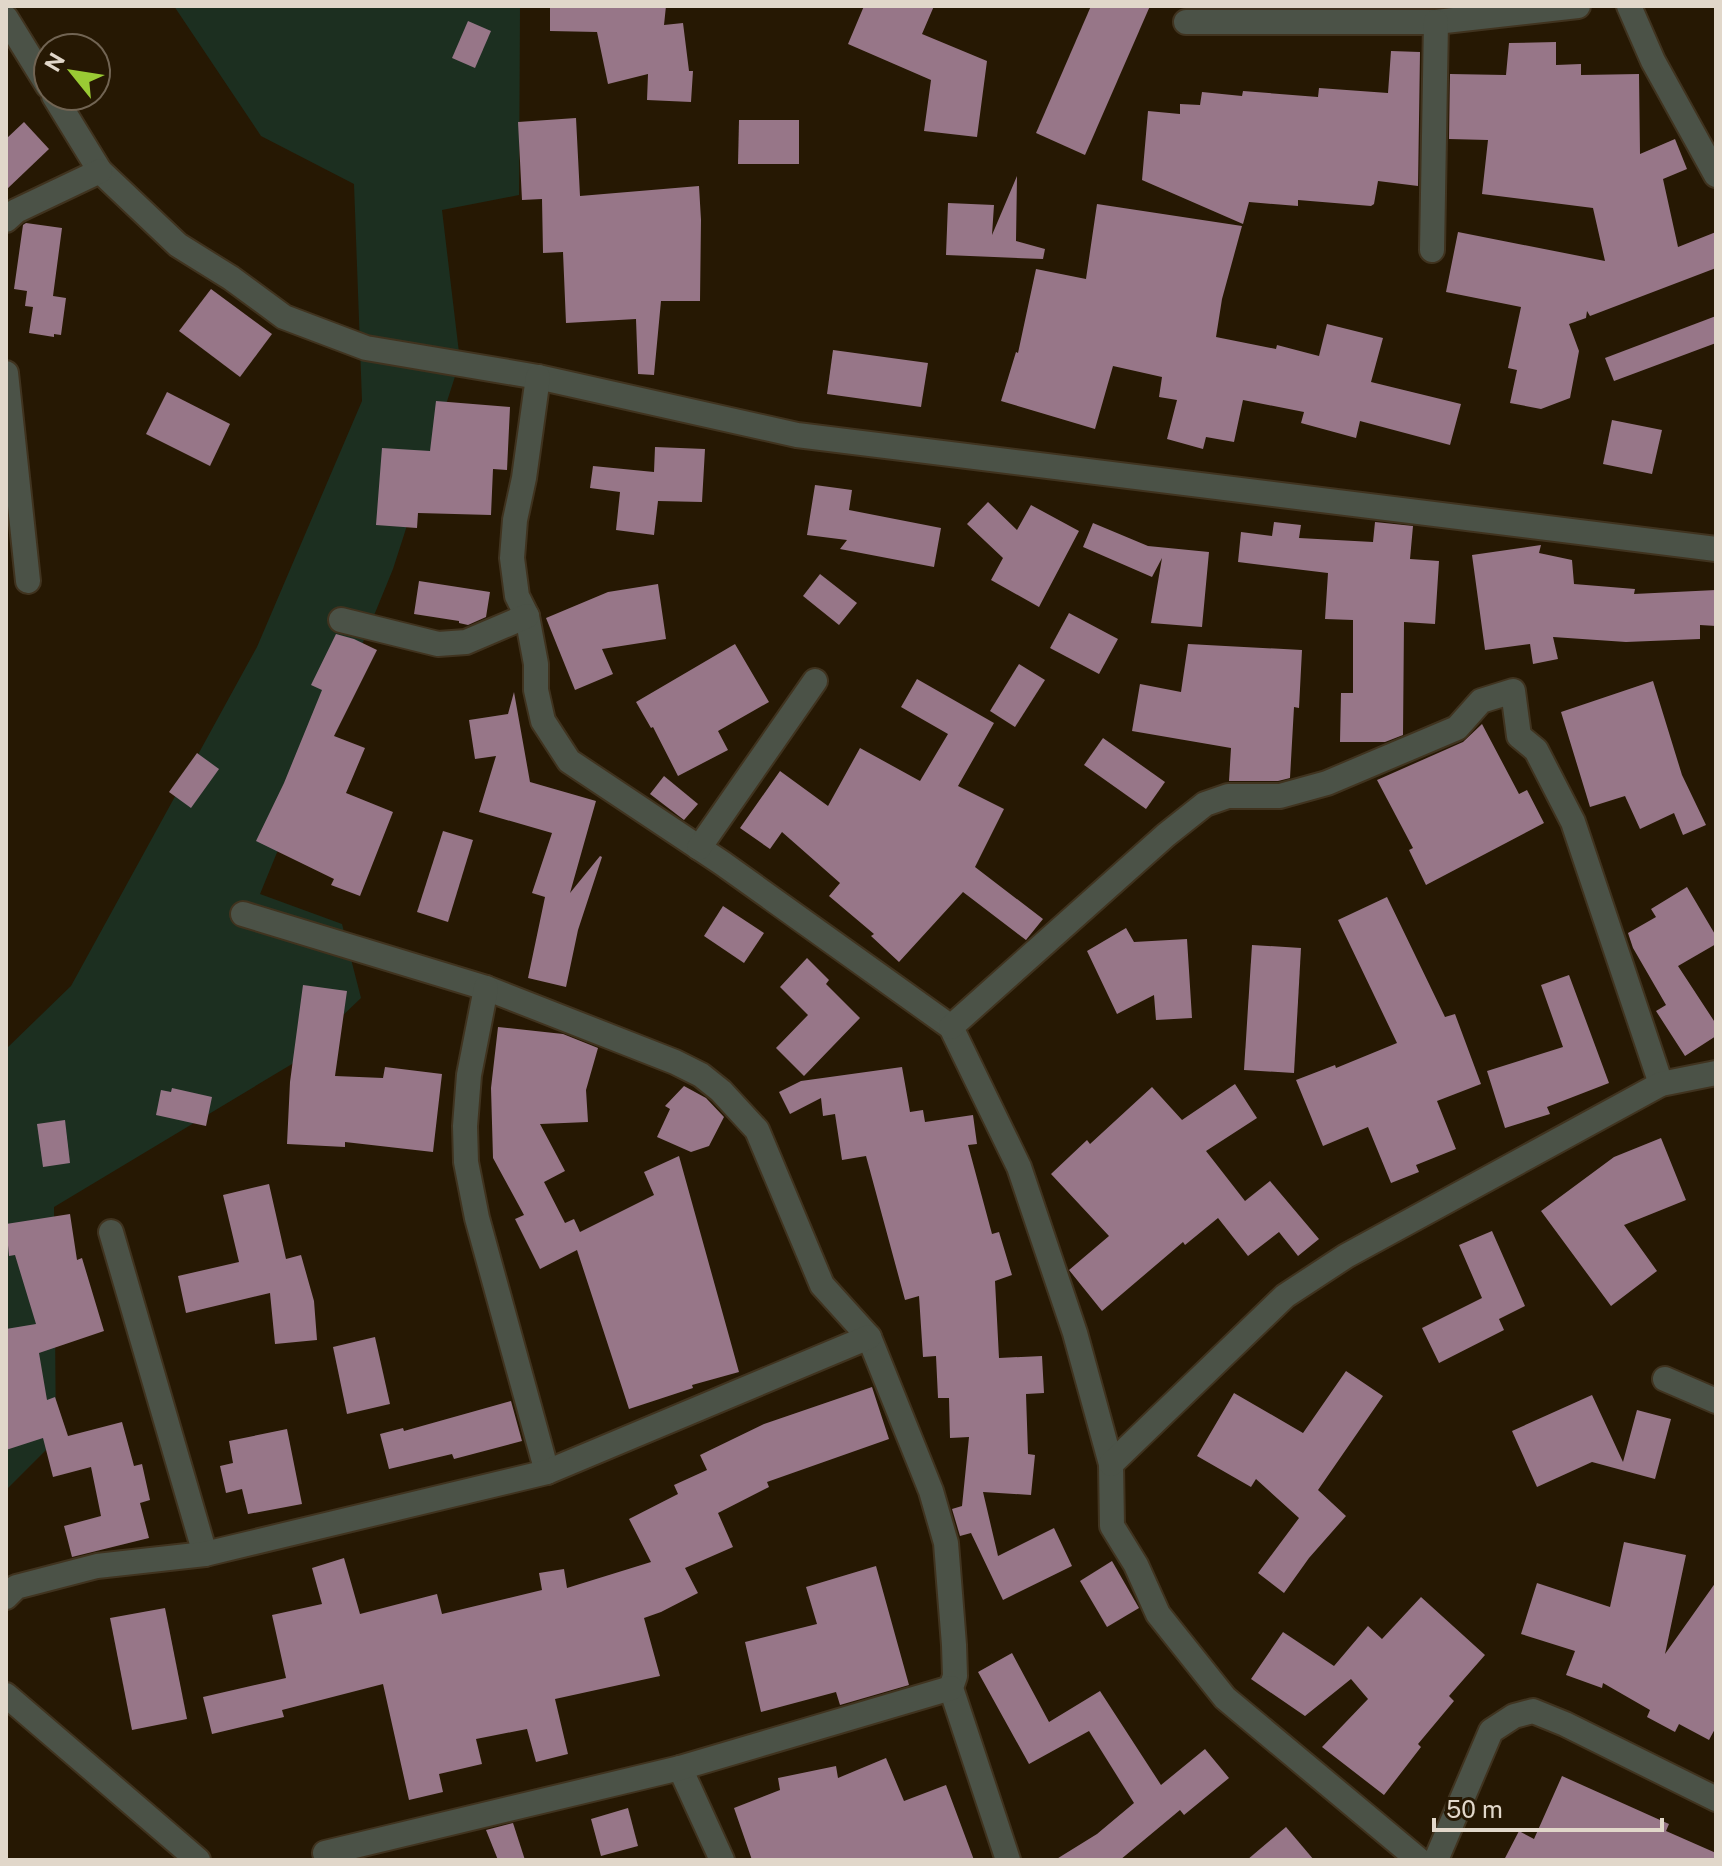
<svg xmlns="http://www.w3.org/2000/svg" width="1722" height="1866" font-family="'Public Sans',sans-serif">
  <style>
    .green { fill: #1c2f20 }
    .building { fill: #977688 }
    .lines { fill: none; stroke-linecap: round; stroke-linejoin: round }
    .street-casing { stroke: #40331f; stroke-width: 28 }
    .street { stroke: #4b5247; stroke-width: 24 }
  </style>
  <rect width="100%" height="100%" fill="#261803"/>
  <path class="green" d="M174,6H520L519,195L442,210L460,361L393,569L260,894L342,924L361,998L292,1064L54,1207L56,1440L6,1490V1049L71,986L257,647L362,401L354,184L261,136Z"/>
  <g class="building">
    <path d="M550,6H666L664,25L683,23L689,71H693L691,102L647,100L648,74L608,84L597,32L550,31Z"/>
    <path d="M864,6H934L922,34L987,61L977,137L924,131L931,80L848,44Z"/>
    <path d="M1091,6H1150L1085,155L1036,133Z"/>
    <path d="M468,21L491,31L475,68L452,58Z"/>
    <path d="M1556,42V65L1581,64V75L1639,74L1640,154L1675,139L1687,169L1663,179L1678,247L1716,232V268L1590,316L1587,311L1586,318L1569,324L1579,351L1570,398L1541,409L1510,403L1517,370L1508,368L1521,307L1446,292L1458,232L1605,261L1593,208L1482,194L1488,140L1449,139L1450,74L1506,75L1509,43Z"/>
    <path d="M1391,51L1420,52L1418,186L1378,181L1374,204L1371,206L1298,200V206L1249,202L1243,224L1142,180L1148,111L1180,114V104L1200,105L1202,92L1242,96L1243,91L1318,97L1319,88L1388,93Z"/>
    <path d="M576,118L580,196L699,186L701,220L700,301H661L654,375L638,374L636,319L566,323L563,252L543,253L542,199L522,200L518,122Z"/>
    <path d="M739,120H799V164H738Z"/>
    <path d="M24,122L49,149L6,190V139Z"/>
    <path d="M1017,176L1016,241L1045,249L1043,259L946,255L948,203L994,205L992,235Z"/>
    <path d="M1097,204L1242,226L1222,299L1216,337L1276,349L1277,345L1319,356L1327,324L1383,338L1371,382L1461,404L1450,445L1360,421L1356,438L1301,423L1304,412L1243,400L1234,442L1206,437L1203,449L1167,439L1177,400L1159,397L1162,377L1113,366L1095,429L1001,401L1016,352L1018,353L1036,269L1086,279Z"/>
    <path d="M26,223L62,228L53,296L66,298L61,335L54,334V337L29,333L33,307L25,306L27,291L14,289L23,225Z"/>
    <path d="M211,289L272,334L240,377L179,331Z"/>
    <path d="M1716,316V343L1614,381L1605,358Z"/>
    <path d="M833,350L928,363L921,407L827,394Z"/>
    <path d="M167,392L230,424L210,466L146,434Z"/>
    <path d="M436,401L510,407L507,470L493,469L491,515L418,513L417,528L376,525L382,448L430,451Z"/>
    <path d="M1612,420L1662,430L1652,474L1603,464Z"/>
    <path d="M655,447L705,449L702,502L658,501L654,535L616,530L620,492L590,488L593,466L654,472Z"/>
    <path d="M815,485L852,490L849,510L941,528L934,567L840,549L847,540L807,535Z"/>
    <path d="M988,502L1017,530L1031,505L1079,531L1039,607L991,580L1003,558L967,524Z"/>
    <path d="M1274,522L1301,525L1299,538L1373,542L1375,522L1413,526L1410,559L1439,561L1435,624L1404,622L1403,735L1385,742H1340L1341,693H1353V620L1325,619L1328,573L1238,562L1241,532L1272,536Z"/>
    <path d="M1093,523L1148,546L1209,552L1202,627L1151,623L1162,558L1152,577L1083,547Z"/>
    <path d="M1541,545L1539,553L1572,560L1574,584L1635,589L1634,594L1716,590V626L1700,625V639L1626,642L1553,637L1558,659L1533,664L1530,644L1485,650L1472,555Z"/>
    <path d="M820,574L857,603L839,625L803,596Z"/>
    <path d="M419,581L490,592L486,617L468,625L459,623V621L414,614Z"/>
    <path d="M658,584L666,639L602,649L613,674L575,690L546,618L608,592Z"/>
    <path d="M1069,613L1118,639L1099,674L1050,648Z"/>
    <path d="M336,634L354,639L377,650L334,736L365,748L346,793L393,812L360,896L331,885L334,879L256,841L284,783L322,690L311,685Z"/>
    <path d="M735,644L769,702L718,731L728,750L678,776L653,727L651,728L636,702Z"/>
    <path d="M1188,644L1302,650L1299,708L1294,707L1290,778L1278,781H1229L1231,748L1132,731L1140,684L1181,692Z"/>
    <path d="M1019,664L1045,680L1015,727L990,711Z"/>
    <path d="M917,679L994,723L958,786L1004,809L975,867L1043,919L1026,940L963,892L899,962L871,936L874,934L829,896L840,883L782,832L770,849L740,828L780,771L828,806L860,748L920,781L948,734L901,707Z"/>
    <path d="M1653,681L1682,775L1706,825L1683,835L1674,813L1640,829L1625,796L1590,807L1561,712Z"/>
    <path d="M514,692L530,782L596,801L570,893L600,856L602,857L578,930L566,987L528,978L545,897L532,893L552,833L479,812L496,756L475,759L469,720L508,714Z"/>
    <path d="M1482,724L1519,794L1527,790L1544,823L1426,885L1409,850L1413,848L1377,780L1463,742Z"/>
    <path d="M1103,738L1165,782L1146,809L1084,765Z"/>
    <path d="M197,753L219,769L191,808L169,792Z"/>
    <path d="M664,776L698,804L684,820L650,794Z"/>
    <path d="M443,831L473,840L448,922L417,912Z"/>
    <path d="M1687,887L1716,936V944L1678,966L1716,1024V1036L1685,1056L1656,1011L1666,1005L1633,948L1628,933L1656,917L1651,909Z"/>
    <path d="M1387,897L1445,1017L1455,1014L1481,1084L1437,1101L1456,1149L1416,1165L1419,1172L1391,1183L1368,1127L1323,1146L1296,1080L1335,1065L1336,1068L1397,1043L1338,920Z"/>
    <path d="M723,906L764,933L744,963L704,936Z"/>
    <path d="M1126,928L1134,942L1187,939L1192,1018L1156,1020L1154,995L1117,1014L1087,951Z"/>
    <path d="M1252,945L1301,948L1294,1073L1244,1070Z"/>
    <path d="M807,958L829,980L826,984L860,1018L804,1076L776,1048L808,1015L780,987Z"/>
    <path d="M1569,975L1609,1083L1547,1107L1550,1114L1505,1128L1487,1071L1563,1047L1541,985Z"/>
    <path d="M303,985L347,991L335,1076L383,1078L385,1067L442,1074L433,1152L345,1142V1147L287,1144L290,1082Z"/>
    <path d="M498,1027L563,1034L598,1048L586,1090L588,1122L540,1124L565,1171L544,1182L565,1223L574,1219L580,1232L654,1195L644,1172L679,1156L739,1372L692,1385L693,1388L629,1409L577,1250L540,1269L515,1219L524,1215L493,1158L491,1088Z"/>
    <path d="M902,1067L910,1112L923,1110L925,1122L973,1115L977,1144L968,1145L992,1234L999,1232L1012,1275L995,1281L999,1358L1042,1356L1044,1393L1026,1394L1028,1454L1035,1455L1031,1495L983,1492L998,1556L1054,1528L1072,1566L1003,1600L971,1533L960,1536L952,1509L962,1506L969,1437L950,1438L949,1398H938L936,1356L923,1357L919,1296L905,1300L866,1156L842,1160L835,1114L823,1116L821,1098L790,1114L779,1092L801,1081Z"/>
    <path d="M1235,1084L1257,1118L1206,1151L1245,1201L1270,1181L1319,1239L1298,1256L1279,1232L1248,1256L1218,1218L1185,1245L1183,1242L1102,1311L1069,1270L1109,1236L1051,1174L1087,1140L1090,1144L1152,1087L1182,1120Z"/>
    <path d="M684,1086L706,1098L724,1117L709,1146L691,1152L657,1137L670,1109L665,1106Z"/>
    <path d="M172,1088L212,1097L206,1126L156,1115L161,1090L171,1092Z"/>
    <path d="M65,1120L70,1163L43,1167L37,1124Z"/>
    <path d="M1661,1138L1686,1200L1624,1225L1657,1271L1611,1306L1541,1211L1614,1157Z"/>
    <path d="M269,1184L286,1259L301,1255L314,1301L317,1340L275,1344L270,1293L186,1313L178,1276L239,1262L223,1195Z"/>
    <path d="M70,1214L77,1260L82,1258L104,1331L39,1353L47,1400L55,1397L68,1436L122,1422L134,1466L142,1464L150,1500L140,1503L149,1538L72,1557L64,1526L101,1516L91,1467L53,1477L43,1438L6,1450V1329L36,1324L15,1255L9,1256L6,1224Z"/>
    <path d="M1492,1231L1525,1306L1499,1319L1504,1330L1439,1363L1422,1328L1482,1298L1459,1245Z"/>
    <path d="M375,1337L390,1404L347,1414L333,1347Z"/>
    <path d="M1346,1371L1383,1396L1318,1490L1346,1516L1309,1558L1284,1593L1258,1573L1299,1518L1256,1479L1251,1487L1197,1456L1234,1393L1303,1433Z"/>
    <path d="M872,1387L889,1439L767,1482L769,1487L718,1513L733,1547L685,1568L698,1593L661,1612L644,1618L660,1676L555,1699L568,1754L536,1762L527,1729L476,1739L482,1764L439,1774L443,1792L409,1800L383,1684L282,1710L284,1717L212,1734L203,1697L286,1678L272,1615L322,1604L312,1568L344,1558L360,1614L437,1594L442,1614L542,1590L539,1573L564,1569L567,1588L651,1562L629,1519L678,1494L674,1485L707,1470L700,1455L764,1424Z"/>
    <path d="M1592,1395L1623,1462L1637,1410L1671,1419L1655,1479L1592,1462L1537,1487L1512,1431Z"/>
    <path d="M511,1401L522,1441L454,1459L452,1454L389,1469L380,1434L403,1428L404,1431Z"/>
    <path d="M287,1429L302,1504L248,1514L242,1489L226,1493L220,1466L233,1463L229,1441Z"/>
    <path d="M1624,1542L1686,1555L1665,1654L1716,1582V1727L1709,1740L1679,1724L1675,1732L1647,1717L1650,1710L1603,1683L1602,1688L1566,1675L1575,1651L1521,1634L1537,1583L1610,1607Z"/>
    <path d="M1112,1561L1139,1608L1107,1627L1080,1581Z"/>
    <path d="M876,1566L909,1685L840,1705L836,1692L761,1712L745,1642L817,1624L806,1587Z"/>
    <path d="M1421,1597L1485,1655L1449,1696L1454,1701L1418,1744L1421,1747L1384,1795L1322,1747L1368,1699L1351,1679L1305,1716L1251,1679L1283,1632L1334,1666L1368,1626L1382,1639Z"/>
    <path d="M165,1608L187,1719L132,1730L110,1618Z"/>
    <path d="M1012,1653L1049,1722L1100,1691L1161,1785L1205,1749L1229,1778L1184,1815L1180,1810L1120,1860H1055L1097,1834L1134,1803L1089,1731L1029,1764L978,1672Z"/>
    <path d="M886,1758L904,1801L946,1785L974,1860H752L734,1808L780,1790L778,1778L836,1766L838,1778Z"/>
    <path d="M1562,1776L1669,1824L1666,1831L1716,1853V1860H1504L1519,1831L1534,1839Z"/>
    <path d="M628,1808L638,1846L601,1856L591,1819Z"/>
    <path d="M513,1823L525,1860H498L486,1830Z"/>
    <path d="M1286,1827L1314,1860H1247Z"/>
  </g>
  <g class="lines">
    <g class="street-casing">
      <g id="street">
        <path d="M1629,6L1653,61L1716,175"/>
        <path d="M6,18L48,86"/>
        <path d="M1186,22H1436L1578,6"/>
        <path d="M54,96L100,171L178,245L231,278L284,317L366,348L538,377L797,435L1716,549"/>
        <path d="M6,220L16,211L100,171"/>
        <path d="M1432,250L1436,22"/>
        <path d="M6,373L28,581"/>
        <path d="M538,377L524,478L515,520L512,558L517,596L527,616L536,664V690L543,721L569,761L722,863L951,1027L1019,1167L1075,1333L1111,1464L1112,1526L1136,1565L1158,1614L1225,1698L1419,1860"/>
        <path d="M341,620L438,644L466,642L527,616"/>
        <path d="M699,848L815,681"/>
        <path d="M243,914L486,988L675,1062L701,1075L721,1091L757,1130L822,1285L869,1337L931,1491L946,1543L954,1645L955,1676L951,1688L1008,1860"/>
        <path d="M486,988L469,1075L465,1126L466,1162L477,1218L547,1472"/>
        <path d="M951,1027L1166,835L1205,804L1228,796H1280L1327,783L1457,728L1481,701L1513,691L1519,736L1536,750L1573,822L1661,1084"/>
        <path d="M111,1232L205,1554"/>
        <path d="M1665,1379L1716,1401"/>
        <path d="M1111,1464L1285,1296L1346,1256L1661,1084L1716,1073"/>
        <path d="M6,1597L16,1587L97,1566L205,1554L547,1472L869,1337"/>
        <path d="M6,1695L198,1860"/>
        <path d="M680,1768L722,1860"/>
        <path d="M325,1853L680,1768L951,1688"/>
        <path d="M1436,1860L1491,1731L1514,1716L1533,1711L1565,1724L1716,1799"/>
      </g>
    </g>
    <use href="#street" class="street"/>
  </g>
  <rect width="1722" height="1866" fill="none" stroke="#e1d7ca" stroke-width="16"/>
  <g transform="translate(72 72) rotate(300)"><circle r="38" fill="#261803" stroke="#716453" stroke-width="2"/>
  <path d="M0-6L14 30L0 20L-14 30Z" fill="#9acb34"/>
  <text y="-12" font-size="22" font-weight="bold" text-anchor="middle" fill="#e1d7ca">N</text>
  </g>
  <path d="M1434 1818v12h228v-12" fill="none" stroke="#e1d7ca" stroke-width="4"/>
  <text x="1446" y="1818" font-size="24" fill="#e1d7ca" stroke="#261803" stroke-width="6" paint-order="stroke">50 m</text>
</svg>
